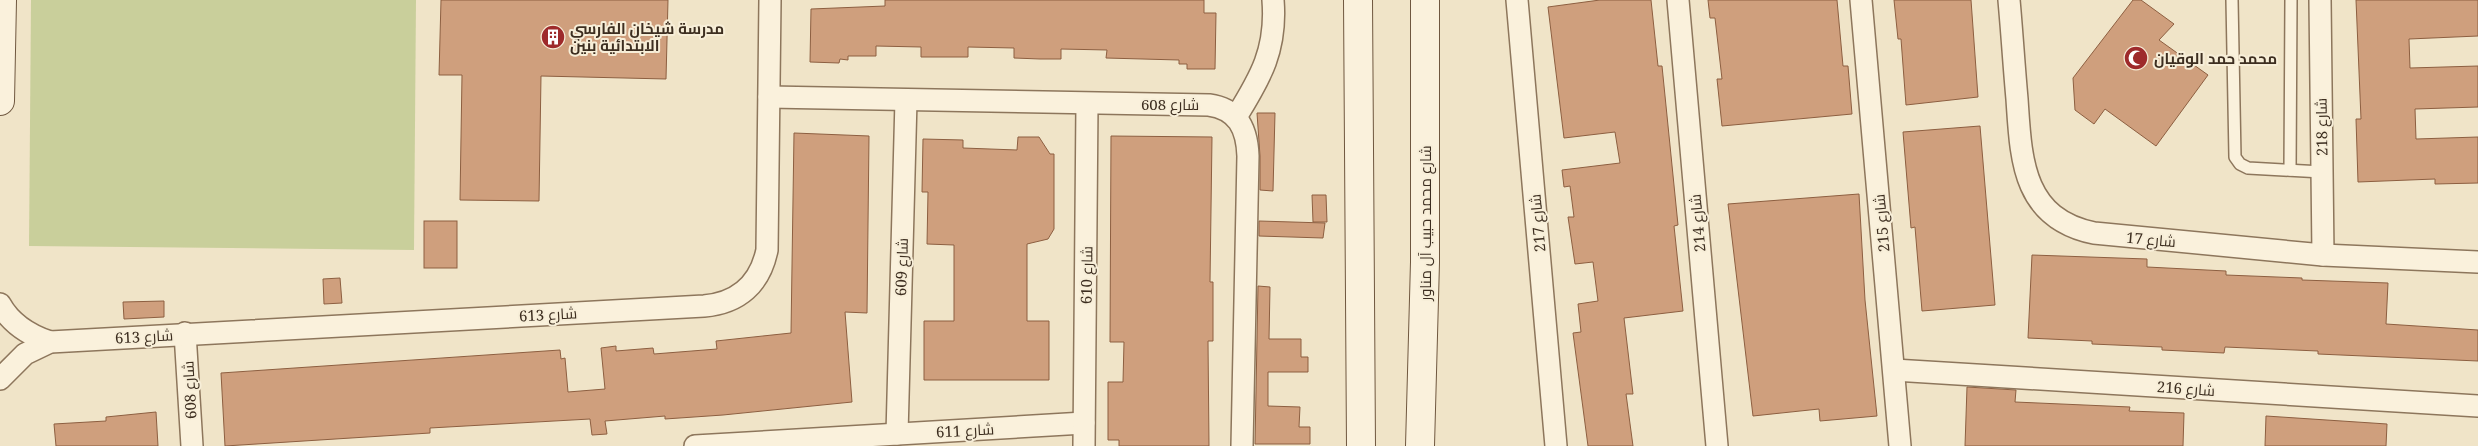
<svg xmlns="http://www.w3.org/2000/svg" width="2478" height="446" font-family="'Noto Serif',Cairo,serif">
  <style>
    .green { fill: #c9cf9b }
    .building { fill: #cf9f7d; stroke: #8d5f41 }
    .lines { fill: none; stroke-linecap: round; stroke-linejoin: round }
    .lane-casing { stroke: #8d765c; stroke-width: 14 }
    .street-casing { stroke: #8d765c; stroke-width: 24 }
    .secondary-casing { stroke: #6f573f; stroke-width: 30 }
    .lane { stroke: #faf1dc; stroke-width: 11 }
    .street { stroke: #faf1dc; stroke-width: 21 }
    .secondary { stroke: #faf1dc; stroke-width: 28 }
    .labels { text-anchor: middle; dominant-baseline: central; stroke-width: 4; stroke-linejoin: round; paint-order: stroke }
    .poi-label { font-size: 15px; font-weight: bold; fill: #3d2e20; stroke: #f7eed8; text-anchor: start }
    .street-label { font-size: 15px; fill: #3d2e20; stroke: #f7eed8 }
  </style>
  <rect width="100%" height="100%" fill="#f0e4c8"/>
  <path class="green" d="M31,0H416L414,250L29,246Z"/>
  <g class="building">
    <path d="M441,0H668L666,79L541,76L539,201L460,200L462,75H439Z"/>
    <path d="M885,0H1204V13H1216L1215,69H1187V64H1179V60L1106,58L1107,50L1061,49V59H1040L1014,58V48L968,47V57H921V47L876,46V56H848V60L840,59L839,63L810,62L811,9L885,6Z"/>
    <path d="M1600,0H1651L1658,66H1662L1678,225L1674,226L1683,311L1624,318L1633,394H1626L1633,446H1588L1573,333L1581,332L1578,304L1598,301L1593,262L1575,264L1568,217H1574L1570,186L1564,187L1562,170L1620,163L1615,132L1564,138L1548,7Z"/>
    <path d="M1708,0H1837L1843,66H1848L1852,114L1722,126L1717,79H1722L1715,18H1710Z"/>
    <path d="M1894,0H1971L1978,97L1906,105L1901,39H1898Z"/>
    <path d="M2133,0H2141L2174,24L2159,40L2208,75L2156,146L2105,109L2094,124L2075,110L2073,78Z"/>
    <path d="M2356,0H2478V36L2409,39L2410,68L2478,66V107L2415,109L2416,139L2478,137V183L2435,184V179L2358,182L2356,119H2361Z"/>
    <path d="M1257,113H1275L1273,191L1260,190V156Z"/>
    <path d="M1980,126L1995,305L1922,311L1915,227L1911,228L1903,132Z"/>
    <path d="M794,133L869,136L867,313L845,312L852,402L723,415L665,419V416L605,421L607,434L592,435L590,419L430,428V433L225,446L221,373L560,350L561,359L565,358L568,392L605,389L601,348L616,346V351L653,348L654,354L717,349L716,341L791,333Z"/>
    <path d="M1111,136L1212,137L1210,282H1213V341H1208L1209,446H1119V440H1108V382H1123L1124,342H1110Z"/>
    <path d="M1018,137H1039L1050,154H1054V229L1048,239L1027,244V321H1049V380H924V321H954V245L927,244L928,192H922L923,139L963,140V148L1017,150Z"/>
    <path d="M1859,194L1865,300L1877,416L1820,421L1819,409L1753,416L1728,204Z"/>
    <path d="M1312,195H1326L1327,222H1313Z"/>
    <rect x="424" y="221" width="33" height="47"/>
    <path d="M1259,221L1325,223L1323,238L1259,236Z"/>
    <path d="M2032,255L2147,259V267L2226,271V275L2302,278V280L2388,283L2386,324L2478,330V361L2318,354V351L2225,347L2224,353L2162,350V347L2092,344V341L2028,338Z"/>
    <path d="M340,278L342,303L324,304L323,279Z"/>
    <path d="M1258,286L1270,287L1269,339H1301V357H1308V372H1268V406L1300,407L1299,427H1310V444H1255Z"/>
    <path d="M164,301V317L124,319L123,302Z"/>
    <path d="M1967,387L2016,390L2015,402L2130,407L2129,411L2184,413L2183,446H1965Z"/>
    <path d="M156,412L158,446H56L54,424L106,421V417Z"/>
    <path d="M2266,416L2387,424L2386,446H2265Z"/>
  </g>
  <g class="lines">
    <g class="lane-casing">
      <g id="lane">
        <path d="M2232,0L2235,157L2240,164L2248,168L2322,172"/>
        <path d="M2290,170L2291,0"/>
      </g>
    </g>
    <g class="street-casing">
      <g id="street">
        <path d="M1517,0L1556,446"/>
        <path d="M1678,0L1717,446"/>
        <path d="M1861,0L1900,446"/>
        <path d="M2009,0C2012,33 2014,66 2017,99C2021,159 2022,218 2094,233L2323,255L2478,262"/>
        <path d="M2320,0L2323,255"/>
        <path d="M769,97L1209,105C1238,109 1247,129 1248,156L1242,446"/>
        <path d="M1236,117C1261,77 1277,49 1273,0"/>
        <path d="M0,304C11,324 29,335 50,342"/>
        <path d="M185,333L192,446"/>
        <path d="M1894,370L2478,406"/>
        <path d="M0,379L25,354L50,342L704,306C739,303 760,284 767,250L770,0"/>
        <path d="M897,434L906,100"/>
        <path d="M695,446L1084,423"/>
        <path d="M1084,446L1087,104"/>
      </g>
    </g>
    <g class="secondary-casing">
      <g id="secondary">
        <path d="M1358,0L1361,446"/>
        <path d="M0,101L2,0"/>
        <path d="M1420,446L1425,262V0"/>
      </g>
    </g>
    <use href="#lane" class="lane"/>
    <use href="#street" class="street"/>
    <use href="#secondary" class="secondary"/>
  </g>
  <defs>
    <g id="building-disc" transform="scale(1.25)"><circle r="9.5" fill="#9e2a2b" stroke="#f7eed8"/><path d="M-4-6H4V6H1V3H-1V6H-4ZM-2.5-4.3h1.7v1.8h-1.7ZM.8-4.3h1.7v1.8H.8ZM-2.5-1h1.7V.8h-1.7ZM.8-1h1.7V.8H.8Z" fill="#fff"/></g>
    <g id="mosque-disc" transform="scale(1.25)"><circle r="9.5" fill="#9e2a2b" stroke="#f7eed8"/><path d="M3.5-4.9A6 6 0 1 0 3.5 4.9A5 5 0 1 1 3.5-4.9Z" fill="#fff"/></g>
  </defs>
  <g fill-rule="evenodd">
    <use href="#building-disc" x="553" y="37"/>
    <use href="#mosque-disc" x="2136" y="58"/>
  </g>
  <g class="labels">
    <g class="poi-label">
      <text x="570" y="28">مدرسة شيخان الفارسي<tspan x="570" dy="17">الابتدائية بنين</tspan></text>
      <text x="2154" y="58">محمد حمد الوقيان</text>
    </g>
    <g class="street-label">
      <text x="1170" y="104">شارع 608</text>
      <text transform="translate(2321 127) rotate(-91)">شارع 218</text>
      <text transform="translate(1425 223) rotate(-90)">شارع محمد حبيب آل مناور</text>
      <text transform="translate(1537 223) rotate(-95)">شارع 217</text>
      <text transform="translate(1697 223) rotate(-95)">شارع 214</text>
      <text transform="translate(1881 223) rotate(-95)">شارع 215</text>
      <text transform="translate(2151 239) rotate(5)">شارع 17</text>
      <text transform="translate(901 267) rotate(-88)">شارع 609</text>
      <text transform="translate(1086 275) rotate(-89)">شارع 610</text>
      <text transform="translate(548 314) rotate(-3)">شارع 613</text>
      <text transform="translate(144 336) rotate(-3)">شارع 613</text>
      <text transform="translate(2186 388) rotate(4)">شارع 216</text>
      <text transform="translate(189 390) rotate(-93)">شارع 608</text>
      <text transform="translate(965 430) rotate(-3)">شارع 611</text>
    </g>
  </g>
</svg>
